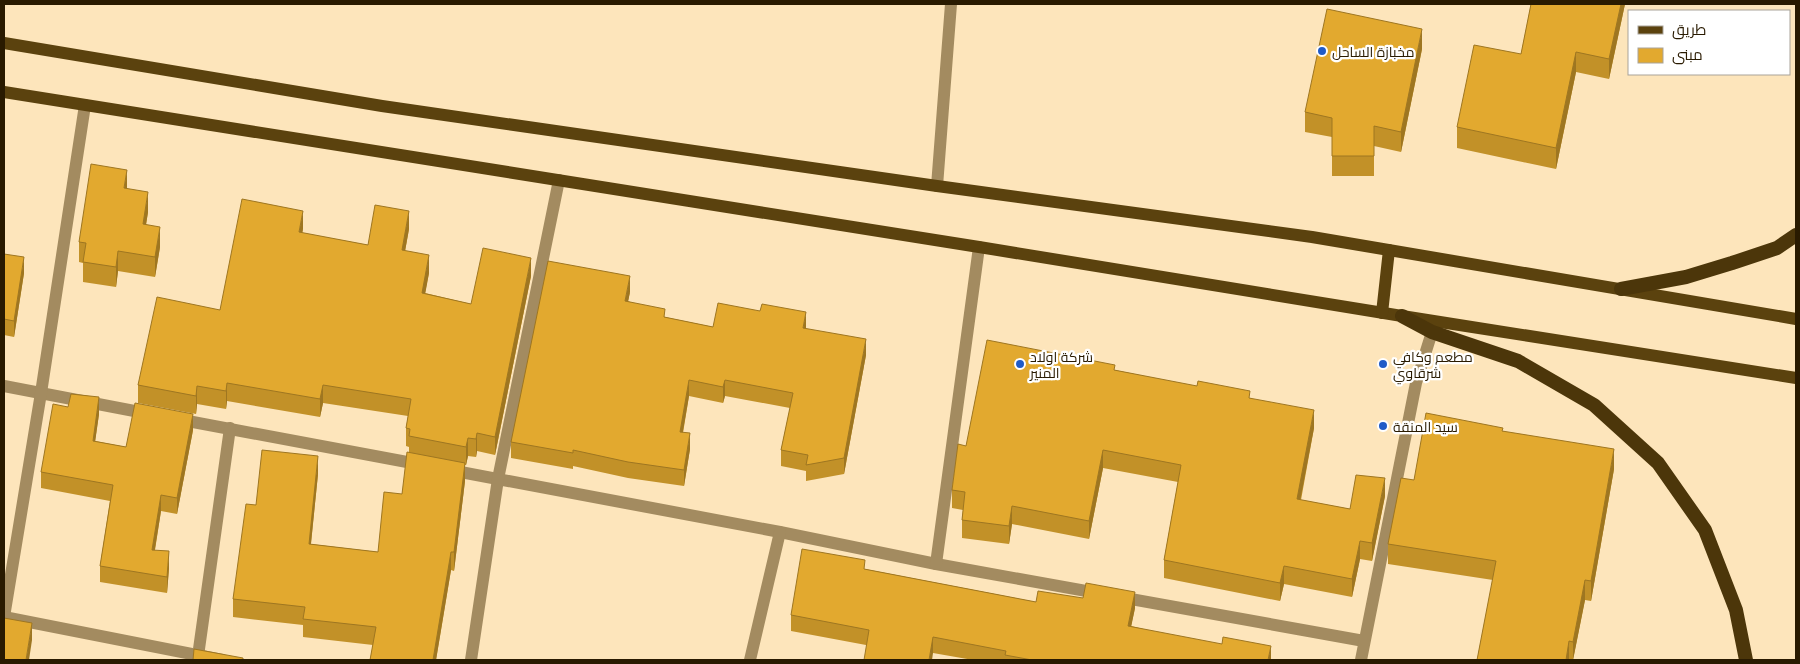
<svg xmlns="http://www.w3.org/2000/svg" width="1800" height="664" font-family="'Golos Text',Cairo,sans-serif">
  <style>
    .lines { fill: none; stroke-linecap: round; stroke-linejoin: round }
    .minor { stroke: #a38b60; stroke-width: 12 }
    .primary { stroke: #5b420e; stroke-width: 12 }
    .trunk { stroke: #4c360a; stroke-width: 14 }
    .wall { fill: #c29128 }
    .shaded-wall { fill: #9e7621 }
    .building { fill: #e2a92f; stroke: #9e7621 }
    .poi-dot { fill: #205bc7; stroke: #fff; stroke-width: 2 }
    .labels { text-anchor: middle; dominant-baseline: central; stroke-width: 4.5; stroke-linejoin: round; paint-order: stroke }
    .poi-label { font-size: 14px; fill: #291a00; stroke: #fff; text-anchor: start }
  </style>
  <rect width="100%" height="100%" fill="#fde5bb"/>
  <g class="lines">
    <g class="minor">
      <path d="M937,186L951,4"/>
      <path d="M4,386L150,414"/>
      <path d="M177,419L423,465"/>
      <path d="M450,470L780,532L936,564L1364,641"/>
      <path d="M936,564L979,247"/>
      <path d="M4,617L41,393L85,105"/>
      <path d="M4,617L222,660"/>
      <path d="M198,656L230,428"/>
      <path d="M471,660L498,479L559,180"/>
      <path d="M750,660L780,532"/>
      <path d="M1361,660L1416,383L1432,332"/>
    </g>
    <g class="primary">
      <path d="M4,43L382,106L937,186L1312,237L1796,319"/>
      <path d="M4,92L979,247L1402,316L1796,378"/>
      <path d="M1382,313L1389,250"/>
    </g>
    <g class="trunk">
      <path d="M1621,289L1686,277L1732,263L1777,248L1796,235"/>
      <path d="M1402,316L1432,332L1518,361L1594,405L1658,463L1705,530L1736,610L1746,660"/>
    </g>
  </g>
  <g class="wall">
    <path d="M1531,4H1625L1609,79L1576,72L1556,169L1457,148V127L1521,54Z"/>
    <path d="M1422,49L1401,152L1374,146V176H1332V137L1305,132V112Z"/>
    <path d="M127,188L148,212L146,224L160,247L155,277L118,271L116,287L83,282V263L79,262V242Z"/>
    <path d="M303,229L302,233L368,245L409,229L405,251L429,273L425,293L471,304L531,276L495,455L477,451L476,457L468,456L466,465H465V481L454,571L451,570L436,660H370L373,645L303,637V625L233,617V599L256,505L318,474L311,544L378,552L402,494L409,453V447L406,446V428L408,416L323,403L320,417L227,401L226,409L197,404L196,414L138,403V385L220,310Z"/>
    <path d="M4,254L24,273L14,337L4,335Z"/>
    <path d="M630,292L628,301L665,317L713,327L806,329L866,355L844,474L806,481V471L781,466V450L790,408L725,396L723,403L689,396L683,433L690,449L684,486L628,478L573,466V469L511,458V442Z"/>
    <path d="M1115,370L1250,398L1314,428L1301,500L1350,509L1385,496L1372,561L1360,559L1352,597L1284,584L1280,601L1164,578V560L1178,482L1103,468L1089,539L1012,524L1009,544L962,538V520L963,510L952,508V490L966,446Z"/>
    <path d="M68,407L99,414L95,441L126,447L193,430L177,514L161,511L155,550L169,568L167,593L100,582V566L110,501L41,488V472Z"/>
    <path d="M1503,431L1614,469L1591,601L1585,600L1573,660H1477L1493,580L1388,564V544L1414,480Z"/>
    <path d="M865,569L1036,602L1135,608L1131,626L1271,660H973L933,653L866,645L791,631V615Z"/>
  </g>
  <g class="shaded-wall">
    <path d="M1621,4H1625L1609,79V59Z"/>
    <path d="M1422,29V49L1401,152V132Z"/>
    <path d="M1576,52V72L1556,169V148Z"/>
    <path d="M127,170V190L124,188Z"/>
    <path d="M148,192V212L143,244V224Z"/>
    <path d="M303,211V229L299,250V232Z"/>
    <path d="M409,211V229L402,268V250Z"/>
    <path d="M160,227V247L155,277V257Z"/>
    <path d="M118,251V271L116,287V267Z"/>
    <path d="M429,255V273L422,311V293Z"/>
    <path d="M24,257V273L14,337V321Z"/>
    <path d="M531,258V276L495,455V437Z"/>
    <path d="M630,276V292L625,317V301Z"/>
    <path d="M806,312V328L803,344V328Z"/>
    <path d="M866,339V355L844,474V458Z"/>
    <path d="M689,380V396L680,448V432Z"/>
    <path d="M725,380V396L723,403V387Z"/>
    <path d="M227,383V401L226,409V391Z"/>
    <path d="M323,385V403L320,417V399Z"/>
    <path d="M197,386V404L196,414V396Z"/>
    <path d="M99,397V414L93,457V441Z"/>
    <path d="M1314,410V428L1297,517V499Z"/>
    <path d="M193,414V430L177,514V498Z"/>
    <path d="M477,433V451L476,457V439Z"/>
    <path d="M690,433V449L684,486V470Z"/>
    <path d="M468,438V456L466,465V447Z"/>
    <path d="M1614,449V469L1591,601V581Z"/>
    <path d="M1103,450V468L1089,539V521Z"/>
    <path d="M318,456V474L309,562V544Z"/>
    <path d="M465,463V481L454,571V552Z"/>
    <path d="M1385,478V496L1372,561V543Z"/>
    <path d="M161,495V511L152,567V550Z"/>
    <path d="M1012,506V524L1009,544V526Z"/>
    <path d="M1360,541V559L1352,597V579Z"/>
    <path d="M169,551V568L167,593V577Z"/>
    <path d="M451,552V570L436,660H433Z"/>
    <path d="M1284,566V584L1280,601V583Z"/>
    <path d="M1585,580V600L1573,660V642Z"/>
    <path d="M1135,592V608L1128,642V626Z"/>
    <path d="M32,623V640L29,660H26Z"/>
    <path d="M933,637V653L932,660H929Z"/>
    <path d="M1569,641V660H1566Z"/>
    <path d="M1271,646V660H1268Z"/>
  </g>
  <g class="building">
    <path d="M1531,4H1621L1609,59L1576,52L1556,148L1457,127L1474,45L1521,54Z"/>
    <path d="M1327,9L1422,29L1401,132L1374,126V156H1332V118L1305,112Z"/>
    <path d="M91,164L127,170L124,188L148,192L143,224L160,227L155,257L118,251L116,267L83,262L86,243L79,242Z"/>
    <path d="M242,199L303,211L299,232L368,245L375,205L409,211L402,250L429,255L422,293L471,304L483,248L531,258L495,437L477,433L476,439L468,438L466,447L409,436L410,429L406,428L411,399L323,385L320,399L227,383L226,391L197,386L196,396L138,385L157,297L220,310Z"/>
    <path d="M4,254L24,257L14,321L4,319Z"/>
    <path d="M548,261L630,276L625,301L665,309L664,317L713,327L718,303L760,311L762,304L806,312L803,328L866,339L844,458L806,465L808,455L781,450L793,393L725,380L723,387L689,380L680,432L690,433L684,470L628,462L573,450V453L511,442Z"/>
    <path d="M987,340L1115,365L1114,370L1197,386L1198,381L1250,391L1249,398L1314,410L1297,499L1350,509L1356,475L1385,478L1372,543L1360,541L1352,579L1284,566L1280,583L1164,560L1181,465L1103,450L1089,521L1012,506L1009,526L962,520L965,492L952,490L958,444L966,446Z"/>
    <path d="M71,394L99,397L93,441L126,447L135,403L193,414L177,498L161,495L152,550L169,551L167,577L100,566L113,485L41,472L53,404L68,407Z"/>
    <path d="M1426,413L1503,428L1502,431L1614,449L1591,581L1585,580L1573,642L1569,641L1566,660H1477L1496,561L1388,544L1401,478L1414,480Z"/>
    <path d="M262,450L318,456L309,544L378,552L384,492L402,494L407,452L465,463L454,552H451L433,660H370L376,627L303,619L305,607L233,599L246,504L256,505Z"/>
    <path d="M802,549L865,560L864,569L1036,602L1038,591L1083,598L1086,583L1135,592L1128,626L1222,644L1223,637L1271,646L1268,660H1032L1005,655L1006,651L933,637L929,660H864L869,630L791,615Z"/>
    <path d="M4,618L32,623L26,660H4Z"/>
    <path d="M194,649L243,658V660H193Z"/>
  </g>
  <g class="poi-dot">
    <circle cx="1322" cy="51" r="5"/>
    <circle cx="1020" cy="364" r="5"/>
    <circle cx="1383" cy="364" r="5"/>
    <circle cx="1383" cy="426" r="5"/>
  </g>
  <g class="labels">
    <g class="poi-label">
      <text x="1332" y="51">مخبازة الساحل</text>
      <text x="1030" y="356">شركة اولاد<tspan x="1030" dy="16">المنير</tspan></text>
      <text x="1393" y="356">مطعم وكافي<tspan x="1393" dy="16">شرقاوي</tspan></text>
      <text x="1393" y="426">سيد المنقة</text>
    </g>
  </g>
  <rect width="1800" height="664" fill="none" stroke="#291a00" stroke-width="10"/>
  <rect x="1628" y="10" width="162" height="65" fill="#ffffff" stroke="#a9a399"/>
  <rect x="1638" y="26" width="25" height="8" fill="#5b420e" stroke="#a9a399"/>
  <text x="1672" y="35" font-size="15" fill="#291a00">طريق</text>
  <rect x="1638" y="48" width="25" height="15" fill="#e2a92f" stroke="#a9a399"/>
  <text x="1672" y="60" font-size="15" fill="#291a00">مبنى</text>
</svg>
